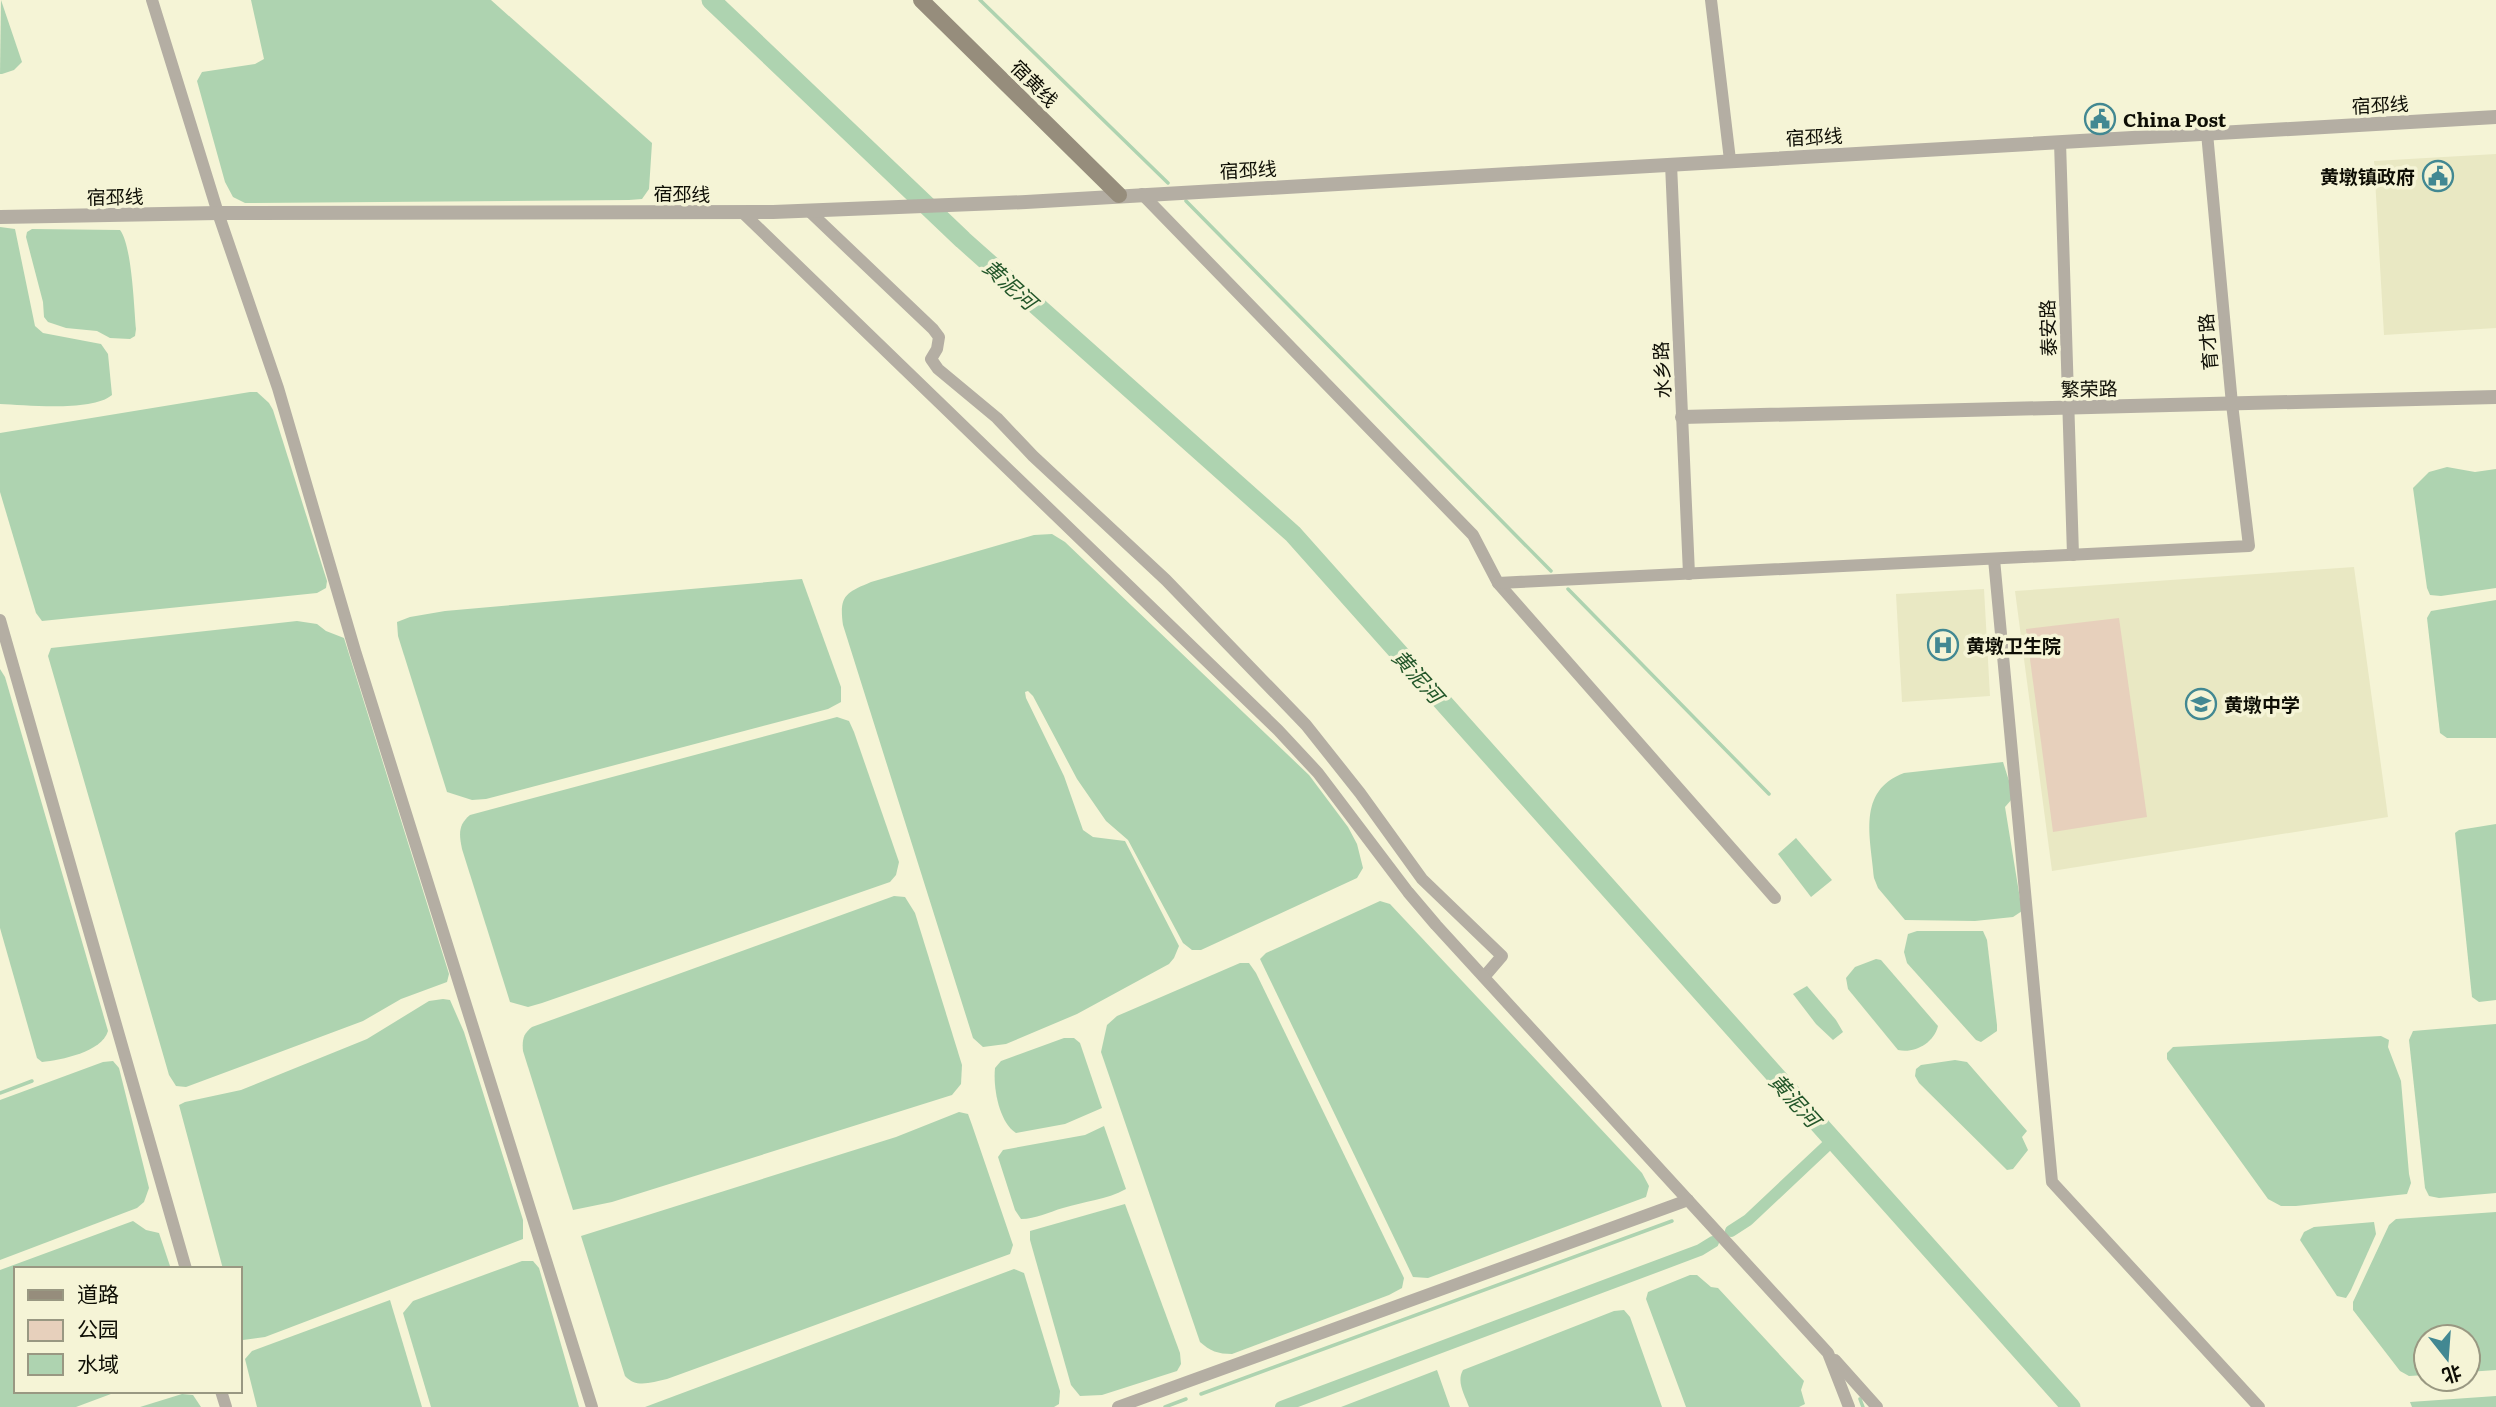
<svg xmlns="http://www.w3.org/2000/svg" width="2496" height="1407" font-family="Literata,'Noto Sans SC',serif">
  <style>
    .built { fill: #e9e8c3 }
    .green { fill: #e7d0bc }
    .water { fill: #aed3b0 }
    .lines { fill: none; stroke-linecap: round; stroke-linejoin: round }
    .stream { stroke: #aed3b0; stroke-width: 3.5 }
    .canal { stroke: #aed3b0; stroke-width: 12 }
    .river { stroke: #aed3b0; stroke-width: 19 }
    .minor { stroke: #b4aea3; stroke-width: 12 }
    .tertiary { stroke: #b4aea3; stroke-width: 14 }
    .secondary { stroke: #968d7c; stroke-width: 16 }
    .labels { text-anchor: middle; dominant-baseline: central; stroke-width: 7; stroke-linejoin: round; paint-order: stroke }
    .street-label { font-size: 19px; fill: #0e0e05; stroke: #f5f4d6 }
    .poi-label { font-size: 19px; font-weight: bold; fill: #0e0e05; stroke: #f5f4d6; text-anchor: start }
    .water-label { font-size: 21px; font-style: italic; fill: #225629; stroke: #f5f4d6 }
  </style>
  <rect width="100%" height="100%" fill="#f5f4d6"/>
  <g class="built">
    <path d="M2496,154V328L2384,335L2374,161Z"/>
    <path d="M2354,567L2388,817L2052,871L2015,591Z"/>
    <path d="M1984,589L1990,696L1902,702L1896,594Z"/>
  </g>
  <path class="green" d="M2119,618L2147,817L2053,832L2026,629Z"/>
  <g class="water">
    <path d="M1,0L22,62L14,70L2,74H0Z"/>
    <path d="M251,0H491L652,143L649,189L642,199L629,200L245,203L233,197L225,182L197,81L202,72L255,64L264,59Z"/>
    <path d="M0,227L15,229L35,326L43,333L101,344L108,354L112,395C92,412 26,405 0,404Z"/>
    <path d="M32,229L120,230C132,245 134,308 136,329L135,336L130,339L110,338L97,331L66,328L48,322L44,317L43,302L26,237L27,232Z"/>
    <path d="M250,392H257L269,403L273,410L327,581L326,588L317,593L42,621L36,613L0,492V433Z"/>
    <path d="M2447,467L2475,472L2496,469V588L2441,596L2430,595L2427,588L2413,488L2429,472Z"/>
    <path d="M1052,534L1065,542L1309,775L1348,827L1357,844L1363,868L1357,878L1201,950H1192L1183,943L1128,840L1106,821L1077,779L1033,696L1028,691L1025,692L1026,698L1064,776L1083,830L1093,837L1125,841L1179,946L1174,958L1169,964L1077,1014L1006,1044L983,1047L973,1038L843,625C839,596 845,593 871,582L1034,535Z"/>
    <path d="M802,579L841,687V702L828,709L486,799L472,800L447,792L398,636L397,622L410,617L445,611Z"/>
    <path d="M2496,600V738H2447L2440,733L2427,618L2431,611Z"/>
    <path d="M297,621L317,624L326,631L344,638L449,974L447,982L401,999L363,1021L186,1087L176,1086L169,1075L48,656L51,648Z"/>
    <path d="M0,669L5,677L108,1031C102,1052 61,1060 42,1062L37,1058L0,928Z"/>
    <path d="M837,717L849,721L854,732L899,862L896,875L890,882L542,1003L528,1007L510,1002L462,849C459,834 458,825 470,815Z"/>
    <path d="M2003,762L2010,784L2012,799L2005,807L2022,911L2013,917L1975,921L1905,920L1878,888L1874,878C1871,838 1856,791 1904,773Z"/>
    <path d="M2496,824V1000L2479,1002L2472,997L2455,833L2459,830Z"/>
    <path d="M1796,838L1832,880L1811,897L1778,854Z"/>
    <path d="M894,896L905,897L915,913L962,1065L961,1084L952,1095L612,1202L573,1210L523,1051C522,1040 523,1034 532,1027Z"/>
    <path d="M1380,901L1390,904L1642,1173L1649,1186L1646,1197L1428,1278L1413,1277L1260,959L1266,953Z"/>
    <path d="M1917,931H1983L1987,940L1997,1025V1031L1981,1042L1976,1040L1907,963L1904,952L1908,934Z"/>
    <path d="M1876,959L1881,960L1938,1026C1934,1043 1914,1054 1898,1050L1848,989L1846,978L1855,967Z"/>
    <path d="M1240,963H1249L1256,973L1404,1278L1402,1288L1389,1295L1232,1354C1218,1354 1210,1351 1200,1342L1101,1052L1107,1025L1117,1016Z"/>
    <path d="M1807,986L1836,1020L1843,1032L1833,1040L1816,1024L1793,994Z"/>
    <path d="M443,999L450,1000L464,1032L523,1220V1239L265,1337L243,1340L240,1328V1269H223L179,1105L185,1102L241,1090L367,1039L429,1001Z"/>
    <path d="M2496,1024V1193L2439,1198L2429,1196L2425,1188L2409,1040L2413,1031Z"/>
    <path d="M2381,1036L2389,1040L2388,1047L2401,1081L2409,1174L2411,1183L2407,1194L2296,1206H2281L2268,1199L2167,1059V1053L2173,1047Z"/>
    <path d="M1064,1038H1074L1080,1043L1102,1108L1065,1124L1016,1133C999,1122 993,1088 995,1068L1001,1061Z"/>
    <path d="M1955,1060L1967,1062L2027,1131L2022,1137L2028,1150L2013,1169L2007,1170L1919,1083L1915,1076L1916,1069L1921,1065Z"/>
    <path d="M113,1061L119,1068L149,1188L144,1202L137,1208L0,1260V1100L103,1062Z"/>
    <path d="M959,1112L968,1114L972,1125L1013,1245L1010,1254L667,1379C651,1382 637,1389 625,1376L581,1236L896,1137Z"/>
    <path d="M1104,1126L1126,1189C1106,1200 1085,1201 1063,1208C1049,1212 1036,1219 1021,1219L1015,1210L998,1157L1003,1150L1085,1135Z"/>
    <path d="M1125,1204L1180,1353L1181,1364L1177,1371L1102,1395L1080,1396L1071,1385L1030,1240V1231Z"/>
    <path d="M2496,1212V1370L2468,1372V1337H2426V1375L2409,1376L2400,1371L2353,1310V1302L2389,1225L2396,1219Z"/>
    <path d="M133,1221L146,1230L159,1233L171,1269H16V1391H119L76,1407H0V1270Z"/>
    <path d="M2374,1222L2376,1234L2351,1290L2346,1298L2337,1296L2300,1240L2304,1232L2314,1227Z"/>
    <path d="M522,1261H533L539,1268L579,1407H431L403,1313L413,1301Z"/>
    <path d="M1014,1269L1024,1273L1060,1391L1059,1404L1054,1407H645Z"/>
    <path d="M1690,1275H1697L1711,1287L1718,1288L1804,1381L1801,1390L1805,1404L1799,1407H1686L1646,1299L1648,1292Z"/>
    <path d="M390,1300L422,1407H257L245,1359L252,1351Z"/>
    <path d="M1624,1310L1630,1317L1662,1407H1469C1465,1395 1456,1382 1463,1370L1614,1311Z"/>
    <path d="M1437,1370L1450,1407H1340H1341Z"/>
    <path d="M182,1394L193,1395L201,1407H140Z"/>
    <path d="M2496,1396V1407H2412L2410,1402Z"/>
  </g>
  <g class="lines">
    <g class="stream">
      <path d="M980,0L1168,183"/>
      <path d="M1186,201L1551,571"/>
      <path d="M1568,589L1769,794"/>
      <path d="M0,1093L32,1081"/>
      <path d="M1201,1394L1672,1221"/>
      <path d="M1860,1399L1863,1407"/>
      <path d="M1165,1407L1186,1399"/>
    </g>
    <g class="canal">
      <path d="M1731,1231L1748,1220L1833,1140"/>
      <path d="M1281,1407L1700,1250L1713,1242"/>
    </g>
    <path class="river" d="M711,0L963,240L1293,534L2071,1407"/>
    <g class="minor">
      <path d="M152,0L218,213L278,388L355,651L592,1407"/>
      <path d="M1711,0L1730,160"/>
      <path d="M2060,142L2073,555"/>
      <path d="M1671,164L1689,574"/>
      <path d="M1142,194L1473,535L1498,583L1775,898"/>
      <path d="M808,210L933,329L939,337L937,349L931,359L938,369L997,418L1033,456L1166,580L1306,725L1360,793L1422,879L1502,956L1484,977"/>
      <path d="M742,212L1278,730L1318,773L1408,892L1436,925L1828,1353L1849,1407"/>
      <path d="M1994,559L2052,1182L2259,1407"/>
      <path d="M1498,583L2249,546L2232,404L2207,133"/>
      <path d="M0,620L186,1269"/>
      <path d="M1835,1360L1877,1407"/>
      <path d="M221,1391L226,1407"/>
      <path d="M1118,1407L1688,1200"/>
    </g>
    <g class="tertiary">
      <path d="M0,217L218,213L773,212L1026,202L2496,117"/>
      <path d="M1682,417L2496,397"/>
    </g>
    <path class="secondary" d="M921,0L1119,195"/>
  </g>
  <defs>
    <g id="civic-ring" transform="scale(1.575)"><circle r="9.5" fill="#f5f4d6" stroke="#428892" stroke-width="1.5"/><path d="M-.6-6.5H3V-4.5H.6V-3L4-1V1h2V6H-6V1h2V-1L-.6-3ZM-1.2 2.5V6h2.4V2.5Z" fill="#428892"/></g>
    <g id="hospital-ring" transform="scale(1.575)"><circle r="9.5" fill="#f5f4d6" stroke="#428892" stroke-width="1.5"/><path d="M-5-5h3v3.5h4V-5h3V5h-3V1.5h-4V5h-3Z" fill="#428892"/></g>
    <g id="school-ring" transform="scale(1.575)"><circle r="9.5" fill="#f5f4d6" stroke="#428892" stroke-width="1.5"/><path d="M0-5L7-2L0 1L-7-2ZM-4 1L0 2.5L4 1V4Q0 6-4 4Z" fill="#428892"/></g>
  </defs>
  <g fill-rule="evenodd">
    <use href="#civic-ring" x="2100" y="119"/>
    <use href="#civic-ring" x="2438" y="176"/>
    <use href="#hospital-ring" x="1943" y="645"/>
    <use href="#school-ring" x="2201" y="704"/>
  </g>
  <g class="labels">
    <g class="street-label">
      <text transform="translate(1035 83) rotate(45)">宿黄线</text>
      <text transform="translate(2380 104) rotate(-3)">宿邳线</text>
      <text transform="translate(1814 136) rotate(-3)">宿邳线</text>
      <text transform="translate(1248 169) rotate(-3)">宿邳线</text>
      <text x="682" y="193">宿邳线</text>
      <text transform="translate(115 196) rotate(-1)">宿邳线</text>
      <text transform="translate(2047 328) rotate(-92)">泰安路</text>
      <text transform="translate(2207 342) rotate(-95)">育才路</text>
      <text transform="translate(1661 370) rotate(-93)">水乡路</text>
      <text transform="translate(2089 388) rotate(-1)">繁荣路</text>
    </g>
    <g class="poi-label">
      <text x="2123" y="119">China Post</text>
      <text x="2415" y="176" text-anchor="end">黄墩镇政府</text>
      <text x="1966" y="645">黄墩卫生院</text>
      <text x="2224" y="704">黄墩中学</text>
    </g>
    <g class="water-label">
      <text transform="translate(1011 283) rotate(42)">黄泥河</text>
      <text transform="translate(1419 675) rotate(48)">黄泥河</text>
      <text transform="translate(1796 1099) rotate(48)">黄泥河</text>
    </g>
  </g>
  <rect x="14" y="1267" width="228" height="126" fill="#f5f4d6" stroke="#999882" stroke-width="2"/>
  <rect x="28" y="1290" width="35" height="10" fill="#968d7c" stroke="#999882" stroke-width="2"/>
  <text x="77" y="1302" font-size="21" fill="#0e0e05">道路</text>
  <rect x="28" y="1320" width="35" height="21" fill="#e7d0bc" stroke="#999882" stroke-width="2"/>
  <text x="77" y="1337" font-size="21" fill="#0e0e05">公园</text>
  <rect x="28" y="1354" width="35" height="21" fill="#aed3b0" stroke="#999882" stroke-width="2"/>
  <text x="77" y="1372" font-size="21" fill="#0e0e05">水域</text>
  <g transform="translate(2447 1358) rotate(163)"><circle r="33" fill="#f5f4d6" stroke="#999882" stroke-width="2"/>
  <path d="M0-5L12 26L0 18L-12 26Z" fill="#428892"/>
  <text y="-10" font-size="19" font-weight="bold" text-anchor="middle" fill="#0e0e05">北</text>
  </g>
</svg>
